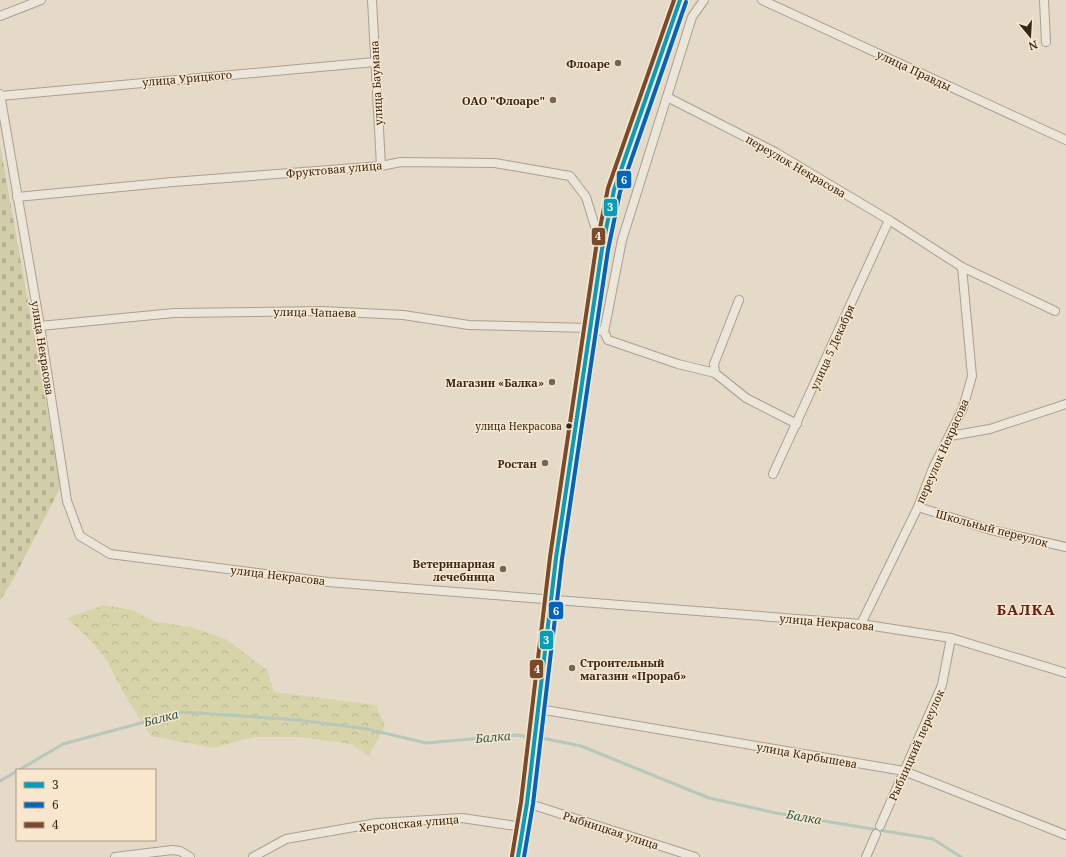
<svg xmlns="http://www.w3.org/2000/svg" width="1066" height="857" font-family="'Noto Serif',serif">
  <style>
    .forest { fill: url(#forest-crowns) }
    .cemetery { fill: url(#cemetery-stones) }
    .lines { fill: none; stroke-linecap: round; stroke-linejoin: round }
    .stream { stroke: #b5c8bb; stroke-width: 3 }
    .street-casing { stroke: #a99f92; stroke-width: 10 }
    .secondary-casing { stroke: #998e82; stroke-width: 14 }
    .street { stroke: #ece5da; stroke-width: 8 }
    .secondary { stroke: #ece5da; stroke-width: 12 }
    .bus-1-casing { stroke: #f8e7cc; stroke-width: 7 }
    .bus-2-casing { stroke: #f8e7cc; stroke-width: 7 }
    .bus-3-casing { stroke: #f8e7cc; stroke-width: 7 }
    .bus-1 { stroke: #069cbc; stroke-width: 4 }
    .bus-2 { stroke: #0065bd; stroke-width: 4 }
    .bus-3 { stroke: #7a4b2a; stroke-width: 4 }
    .poi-dot { fill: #746557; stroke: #f8e7cc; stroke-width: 1.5 }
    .bus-dot { fill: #37261a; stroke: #f8e7cc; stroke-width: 1.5 }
    .labels { text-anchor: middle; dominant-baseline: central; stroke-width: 3; stroke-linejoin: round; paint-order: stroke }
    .bus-label { font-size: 10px; fill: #37261a; stroke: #f8e7cc; text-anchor: end }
    .poi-label { font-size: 11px; font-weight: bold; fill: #37261a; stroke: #f8e7cc; text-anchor: end }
    .street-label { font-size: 11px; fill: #37261a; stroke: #f8e7cc }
    .water-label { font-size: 12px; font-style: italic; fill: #285851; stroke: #f8e7cc }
    .district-label { font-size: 15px; font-weight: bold; letter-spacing: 1px; fill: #672117; stroke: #f8e7cc }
    .line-badge { stroke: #f8e7cc; stroke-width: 1.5 }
    .badge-label { font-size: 11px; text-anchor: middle; font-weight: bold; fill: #fff }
  </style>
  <defs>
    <pattern id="forest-crowns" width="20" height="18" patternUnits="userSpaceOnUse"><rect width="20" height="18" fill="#d8d4a9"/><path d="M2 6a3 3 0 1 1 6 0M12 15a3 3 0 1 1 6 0" fill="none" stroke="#bab691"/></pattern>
    <pattern id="cemetery-stones" width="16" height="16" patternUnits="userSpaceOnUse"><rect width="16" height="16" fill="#d1cda9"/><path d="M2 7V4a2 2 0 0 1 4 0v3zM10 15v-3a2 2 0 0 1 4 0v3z" fill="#b4b091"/></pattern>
  </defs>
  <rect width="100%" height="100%" fill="#e5dac8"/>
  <path class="forest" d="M104,605L132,610L156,622L191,627L226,639L267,670L274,692L376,705L385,726L369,756L351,744L298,737H253L214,748L151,736L127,699L106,659L91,641L67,618Z"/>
  <path class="cemetery" d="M0,145L61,486L14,578L0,601Z"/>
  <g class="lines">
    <g class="stream">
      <path d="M537,737L581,746L709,798L776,813L933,839L961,857"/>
      <path d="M19,770L63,744L182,712L298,720L367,729L426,743L516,735L532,737"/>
      <path d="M0,781L17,771"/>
    </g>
    <g class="street-casing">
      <g id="street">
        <path d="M372,0L381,166"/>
        <path d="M762,0L1066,140"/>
        <path d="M1044,0L1046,42"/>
        <path d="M0,16L41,0"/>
        <path d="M0,94L40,326L67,501L80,536L110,554L328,582L861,624L951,638L1066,673"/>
        <path d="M0,96L375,62"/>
        <path d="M667,97L775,152L889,220L962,267L1055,311"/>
        <path d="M17,197L173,182L381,166L401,162L495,163L570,176L586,197L601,246"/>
        <path d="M739,300L714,364L715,373L746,398L797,424"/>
        <path d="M40,326L174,313L322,311L403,315L469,325L590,328L604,332L622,240L692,17L704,0"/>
        <path d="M604,332L608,340L678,364L715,373"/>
        <path d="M950,436L990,429L1066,404"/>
        <path d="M773,474L889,220"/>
        <path d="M918,507L991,530L1066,547"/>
        <path d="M861,624L918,507L933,468L963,408L972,376L962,267"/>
        <path d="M539,709L904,771L1066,835"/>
        <path d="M527,803L695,857"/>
        <path d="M880,826L942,685L951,638"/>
        <path d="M115,857L172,850L180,851L190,857"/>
        <path d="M253,857L286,839L377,823L462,818L523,827"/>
        <path d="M866,857L876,834"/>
      </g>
    </g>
    <g class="secondary-casing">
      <path id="secondary" d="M518,857L527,803L556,558L602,249L614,190L680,0"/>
    </g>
    <use href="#street" class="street"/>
    <use href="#secondary" class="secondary"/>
    <g class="bus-1-casing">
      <path id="bus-1" d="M518,857L527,803L556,558L602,249L614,190L680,0"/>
    </g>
    <g class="bus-2-casing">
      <path id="bus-2" d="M524,857L533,804L562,559L608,250L620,192L686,2"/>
    </g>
    <g class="bus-3-casing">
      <path id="bus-3" d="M512,856L521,802L550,557L596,248L608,188L674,0"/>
    </g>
    <use href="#bus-1" class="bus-1"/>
    <use href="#bus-2" class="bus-2"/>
    <use href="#bus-3" class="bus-3"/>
  </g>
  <g class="poi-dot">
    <circle cx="618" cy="63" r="4"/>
    <circle cx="553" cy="100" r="4"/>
    <circle cx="552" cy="382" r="4"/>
    <circle cx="545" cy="463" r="4"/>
    <circle cx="503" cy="569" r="4"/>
    <circle cx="572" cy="668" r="4"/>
  </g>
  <circle class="bus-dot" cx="569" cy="426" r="3.5"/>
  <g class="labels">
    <g class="bus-label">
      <text x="562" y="426">улица Некрасова</text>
    </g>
    <g class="poi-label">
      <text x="610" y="63">Флоаре</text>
      <text x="545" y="100">ОАО "Флоаре"</text>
      <text x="544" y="382">Магазин «Балка»</text>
      <text x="537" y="463">Ростан</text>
      <text x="495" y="563">Ветеринарная<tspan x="495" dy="13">лечебница</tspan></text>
      <text x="580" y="662" text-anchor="start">Строительный<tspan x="580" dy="13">магазин «Прораб»</tspan></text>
    </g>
    <g class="street-label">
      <text transform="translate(914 70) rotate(25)">улица Правды</text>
      <text transform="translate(187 78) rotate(-5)">улица Урицкого</text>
      <text transform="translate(376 83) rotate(-93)">улица Баумана</text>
      <text transform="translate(796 166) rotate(30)">переулок Некрасова</text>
      <text transform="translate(334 169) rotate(-5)">Фруктовая улица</text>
      <text transform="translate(315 312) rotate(1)">улица Чапаева</text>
      <text transform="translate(832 347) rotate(-66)">улица 5 Декабря</text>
      <text transform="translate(43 348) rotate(81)">улица Некрасова</text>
      <text transform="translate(942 451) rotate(-66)">переулок Некрасова</text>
      <text transform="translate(992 528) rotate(15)">Школьный переулок</text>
      <text transform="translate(278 575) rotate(7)">улица Некрасова</text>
      <text transform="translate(827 622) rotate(5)">улица Некрасова</text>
      <text transform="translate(916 745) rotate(-66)">Рыбницкий переулок</text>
      <text transform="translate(807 755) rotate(10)">улица Карбышева</text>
      <text transform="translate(409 823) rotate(-5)">Херсонская улица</text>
      <text transform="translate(611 830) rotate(18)">Рыбницкая улица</text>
    </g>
    <g class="water-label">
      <text transform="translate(161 718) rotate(-14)">Балка</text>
      <text transform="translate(493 737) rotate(-5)">Балка</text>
      <text transform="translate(804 817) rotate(10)">Балка</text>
    </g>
    <g class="district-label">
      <text x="1026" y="609">БАЛКА</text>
    </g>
  </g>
  <g class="line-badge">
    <rect x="616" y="170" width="16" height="19" rx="4" fill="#0065bd"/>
    <rect x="603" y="198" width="15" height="19" rx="4" fill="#069cbc"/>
    <rect x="591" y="227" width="15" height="19" rx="4" fill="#7a4b2a"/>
    <rect x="548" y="601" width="16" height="19" rx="4" fill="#0065bd"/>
    <rect x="539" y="630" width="15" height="20" rx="4" fill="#069cbc"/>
    <rect x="529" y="659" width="15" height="20" rx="4" fill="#7a4b2a"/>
  </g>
  <g class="badge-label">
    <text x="624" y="184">6</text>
    <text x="610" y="211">3</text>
    <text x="598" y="240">4</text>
    <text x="556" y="615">6</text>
    <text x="546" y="644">3</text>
    <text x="537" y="673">4</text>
  </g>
  <rect x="16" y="769" width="140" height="72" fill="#f8e7cc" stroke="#ab9a85"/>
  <rect x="24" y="782" width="20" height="6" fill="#069cbc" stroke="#ab9a85"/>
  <text x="52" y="789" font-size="12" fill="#37261a">3</text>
  <rect x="24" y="802" width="20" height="6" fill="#0065bd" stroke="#ab9a85"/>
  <text x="52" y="809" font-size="12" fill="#37261a">6</text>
  <rect x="24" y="822" width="20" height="6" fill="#7a4b2a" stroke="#ab9a85"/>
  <text x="52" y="829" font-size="12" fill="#37261a">4</text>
  <g transform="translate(1030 36) rotate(162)" stroke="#f8e7cc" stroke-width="3" paint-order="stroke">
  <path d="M0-3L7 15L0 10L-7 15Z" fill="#37261a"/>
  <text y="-6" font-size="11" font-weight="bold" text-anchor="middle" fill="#37261a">N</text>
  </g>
</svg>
